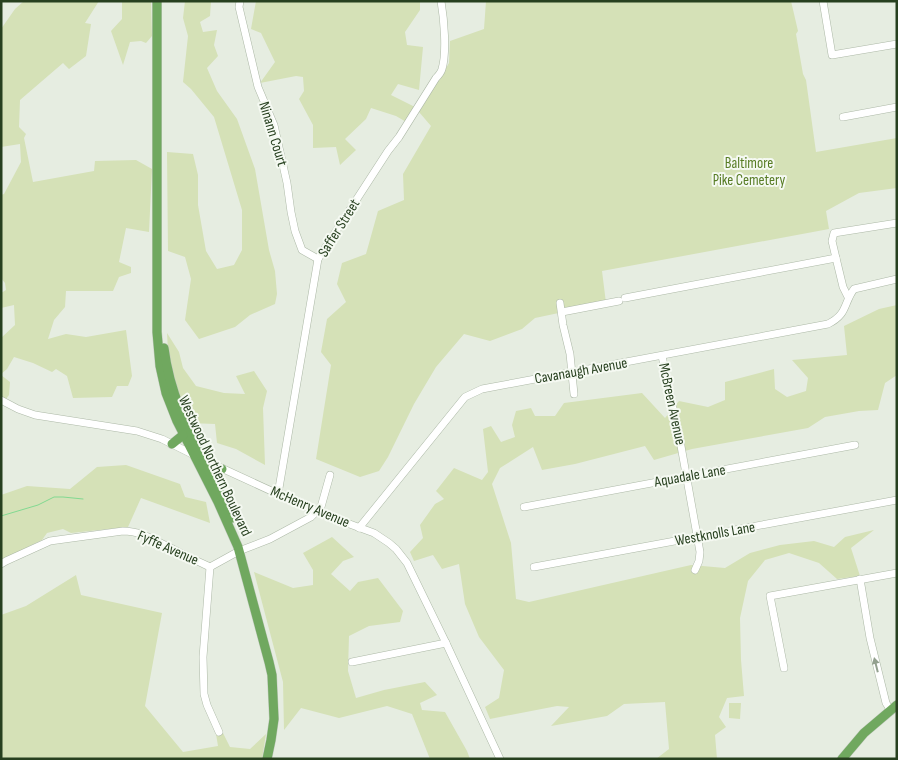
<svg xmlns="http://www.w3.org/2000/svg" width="898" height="760" font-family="'Sofia Sans Condensed',sans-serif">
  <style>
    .green { fill: #d5e1b7 }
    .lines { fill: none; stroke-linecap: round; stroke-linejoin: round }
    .stream { stroke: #82d991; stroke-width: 1 }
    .minor-casing { stroke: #adb9a7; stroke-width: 8 }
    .major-casing { stroke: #c3cac0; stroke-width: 10 }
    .minor { stroke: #fff; stroke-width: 7 }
    .major { stroke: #70a85f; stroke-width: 9 }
    .oneway { fill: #93a08f }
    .labels { text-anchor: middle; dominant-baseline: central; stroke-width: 4; stroke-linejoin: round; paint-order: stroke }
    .street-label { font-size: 15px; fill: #27401f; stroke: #f5f9f2 }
    .park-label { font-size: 15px; fill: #577c24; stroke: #f5f9f2 }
  </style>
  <rect width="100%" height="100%" fill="#e6ede1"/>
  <g class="green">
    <path d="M24,1H99L85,23L91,24L86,56L69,69L63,63L20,100L19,127L26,134L24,138L33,182L94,171L95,161L136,160L152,169L149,232L126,228L119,262L131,267V273L119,277L113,291H66L65,307L54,320L48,339L66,334L86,337L126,330L132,376L128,386H117L112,397L73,398L67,376L56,369L52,372L33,363L14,357L7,369L1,374V338L15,325L14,305L1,308V293L6,290L5,283L1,278V195L4,194L21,162L20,144L1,147V29L15,9Z"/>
    <path d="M122,1H151L152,36L146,43L141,41L130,42L123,65L111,31L122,19Z"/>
    <path d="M185,1H211L210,16L200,22L203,32L217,30L214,45L218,56L207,68L217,91L237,119L255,169L269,250L275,271L277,294L275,304L250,315L235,327L199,339L185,320L191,279L185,257L168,251L167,152L193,154L198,175V205L206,251L217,269L234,265L242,250V210L214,117L191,89L183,82L188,36L183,18Z"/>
    <path d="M256,1H420V10L405,32L407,45L423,47L419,90L398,84L391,95L413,106L417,109L408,123L396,116L371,108L366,119L345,139L356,150L340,165L336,147L313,148V125L299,99L304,91L303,77L296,76L260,83L275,62L261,33L251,29Z"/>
    <path d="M486,1H791L798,31L796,34L803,74L806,80L816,152L897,138V188L859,193L826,211L829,229L602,271L606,303L535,318L522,329L490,341L464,334L436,367L414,404L388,457L379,471L360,477L316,459L331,365L321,352L327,319L346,302L337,284L342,263L366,254L378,211L404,200L403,174L431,126L419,112L449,63L450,41L484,29Z"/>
    <path d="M897,305V375L885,383L878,410L859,411L825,417L808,428L692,449L654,460L645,446L575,464L542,470L533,447L500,468L492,484L511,543L516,599L529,602L691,565L725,568L750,553L780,545L814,541L834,547L845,537L874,530L851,548L860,576L837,579L819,563L789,553L765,560L748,581L740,618L741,660L744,696L727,698L719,717L726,727L715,735L717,759H656L669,749L665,702L624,704L607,716L551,726L569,707L557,706L490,719L485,707L499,698L504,670L479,637L465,604L459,564L442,569L433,555L414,561L410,552L423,538L420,525L435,504L444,499L436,491L454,468L482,480L488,472L483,429L491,426L501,442L515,437L512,425L516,411L531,408L535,416H555L564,403L642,393L665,418L679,401L708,407L725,400V382L774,369L775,389L787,397L806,391L808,378L792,360L847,355L844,326L879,309Z"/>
    <path d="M167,333L179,352L183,368L196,386L224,393L245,394L236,376L254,371L267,391L263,408L265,465L236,449L217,443L215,424L189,423L174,387L168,351Z"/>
    <path d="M1,375L10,382L9,395L4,402L1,400Z"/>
    <path d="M126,465L180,484L185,497L206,502L210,523L141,498L128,527L71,533L63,529L47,533L42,540L1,560V495L27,486L70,489L97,467Z"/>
    <path d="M332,537L354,557L343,561L331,574L350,591L358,582L378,578L403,611L400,622L369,626L349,636L348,671L356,698L384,690L425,682L437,695L420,703L422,710L445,712L467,751L470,759H430L412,714L387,706L339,718L301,708L284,730L283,682L254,572L293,588L313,585V570L303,553Z"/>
    <path d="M76,575L81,595L162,613L145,706L183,752L218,746L216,734L223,733L230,747L250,749L266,734L262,759H1V615L26,606Z"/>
    <path d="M729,703H741L740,719L729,718Z"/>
  </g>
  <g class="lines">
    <path class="stream" d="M1,516L38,505L54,497H63L83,499"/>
    <g class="minor-casing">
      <g id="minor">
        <path d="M240,1L239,7L258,87L274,125L287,183L291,212L295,231L302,250L318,259"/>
        <path d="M823,1L832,55L897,44"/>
        <path d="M843,117L897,107"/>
        <path d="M848,297L843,287L836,258L832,241L834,233L897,223"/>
        <path d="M625,298L836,258"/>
        <path d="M560,303L563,325L570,354L574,394"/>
        <path d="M562,312L619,301"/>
        <path d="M662,356L681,446L700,552L699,561L695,570"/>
        <path d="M1,400L18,409L35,415L137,431L162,439L194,455"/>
        <path d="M204,460L317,512L374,533L389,543L396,549L407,563L446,643L500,759"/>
        <path d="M278,494L318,259L388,151L399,137L436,78C439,75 441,73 442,69C447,52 444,19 441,1"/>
        <path d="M524,507L855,445"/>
        <path d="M359,528L465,397L482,389L828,324C848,314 843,304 854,289L897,279"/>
        <path d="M1,564L6,561L50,541L123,531C141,531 155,541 171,548C184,555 197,561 210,567"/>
        <path d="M210,567L203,657L204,694L207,705L219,732"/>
        <path d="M210,567L239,551L270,539L311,517L321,507L330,475"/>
        <path d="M534,567L897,500"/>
        <path d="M860,579L870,638L886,703L891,711"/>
        <path d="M352,662L446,643"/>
        <path d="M784,668L770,596L897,573"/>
      </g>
    </g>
    <g class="major-casing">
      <g id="major">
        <path d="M157,1V332L160,366L166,393L177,421L218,502L238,547L269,662L272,675L274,719L271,740L267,759"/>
        <path d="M164,348C172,413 207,460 232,518"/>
        <path d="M172,444L183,435"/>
        <path d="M215,481L217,473L222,469"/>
        <path d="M842,759L864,733L897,705"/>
      </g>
    </g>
    <use href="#minor" class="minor"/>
    <use href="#major" class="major"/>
  </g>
  <defs><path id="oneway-solid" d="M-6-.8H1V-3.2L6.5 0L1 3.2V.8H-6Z" transform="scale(1.25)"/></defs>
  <use class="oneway" href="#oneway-solid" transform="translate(876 665) rotate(-104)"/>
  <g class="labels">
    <g class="street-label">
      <text transform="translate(273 134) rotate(73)">Ninann Court</text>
      <text transform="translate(339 228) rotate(-58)">Saffer Street</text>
      <text transform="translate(581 371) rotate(-10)">Cavanaugh Avenue</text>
      <text transform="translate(672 404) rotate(78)">McBreen Avenue</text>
      <text transform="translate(215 466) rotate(65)">Westwood Northern Boulevard</text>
      <text transform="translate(690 476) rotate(-10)">Aquadale Lane</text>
      <text transform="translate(310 507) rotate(23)">McHenry Avenue</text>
      <text transform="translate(715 534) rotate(-10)">Westknolls Lane</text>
      <text transform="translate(168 548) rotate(24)">Fyffe Avenue</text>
    </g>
    <g class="park-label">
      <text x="749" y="163">Baltimore<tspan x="749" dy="17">Pike Cemetery</tspan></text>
    </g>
  </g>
  <rect width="898" height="760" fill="none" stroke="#27401f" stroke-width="5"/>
</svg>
